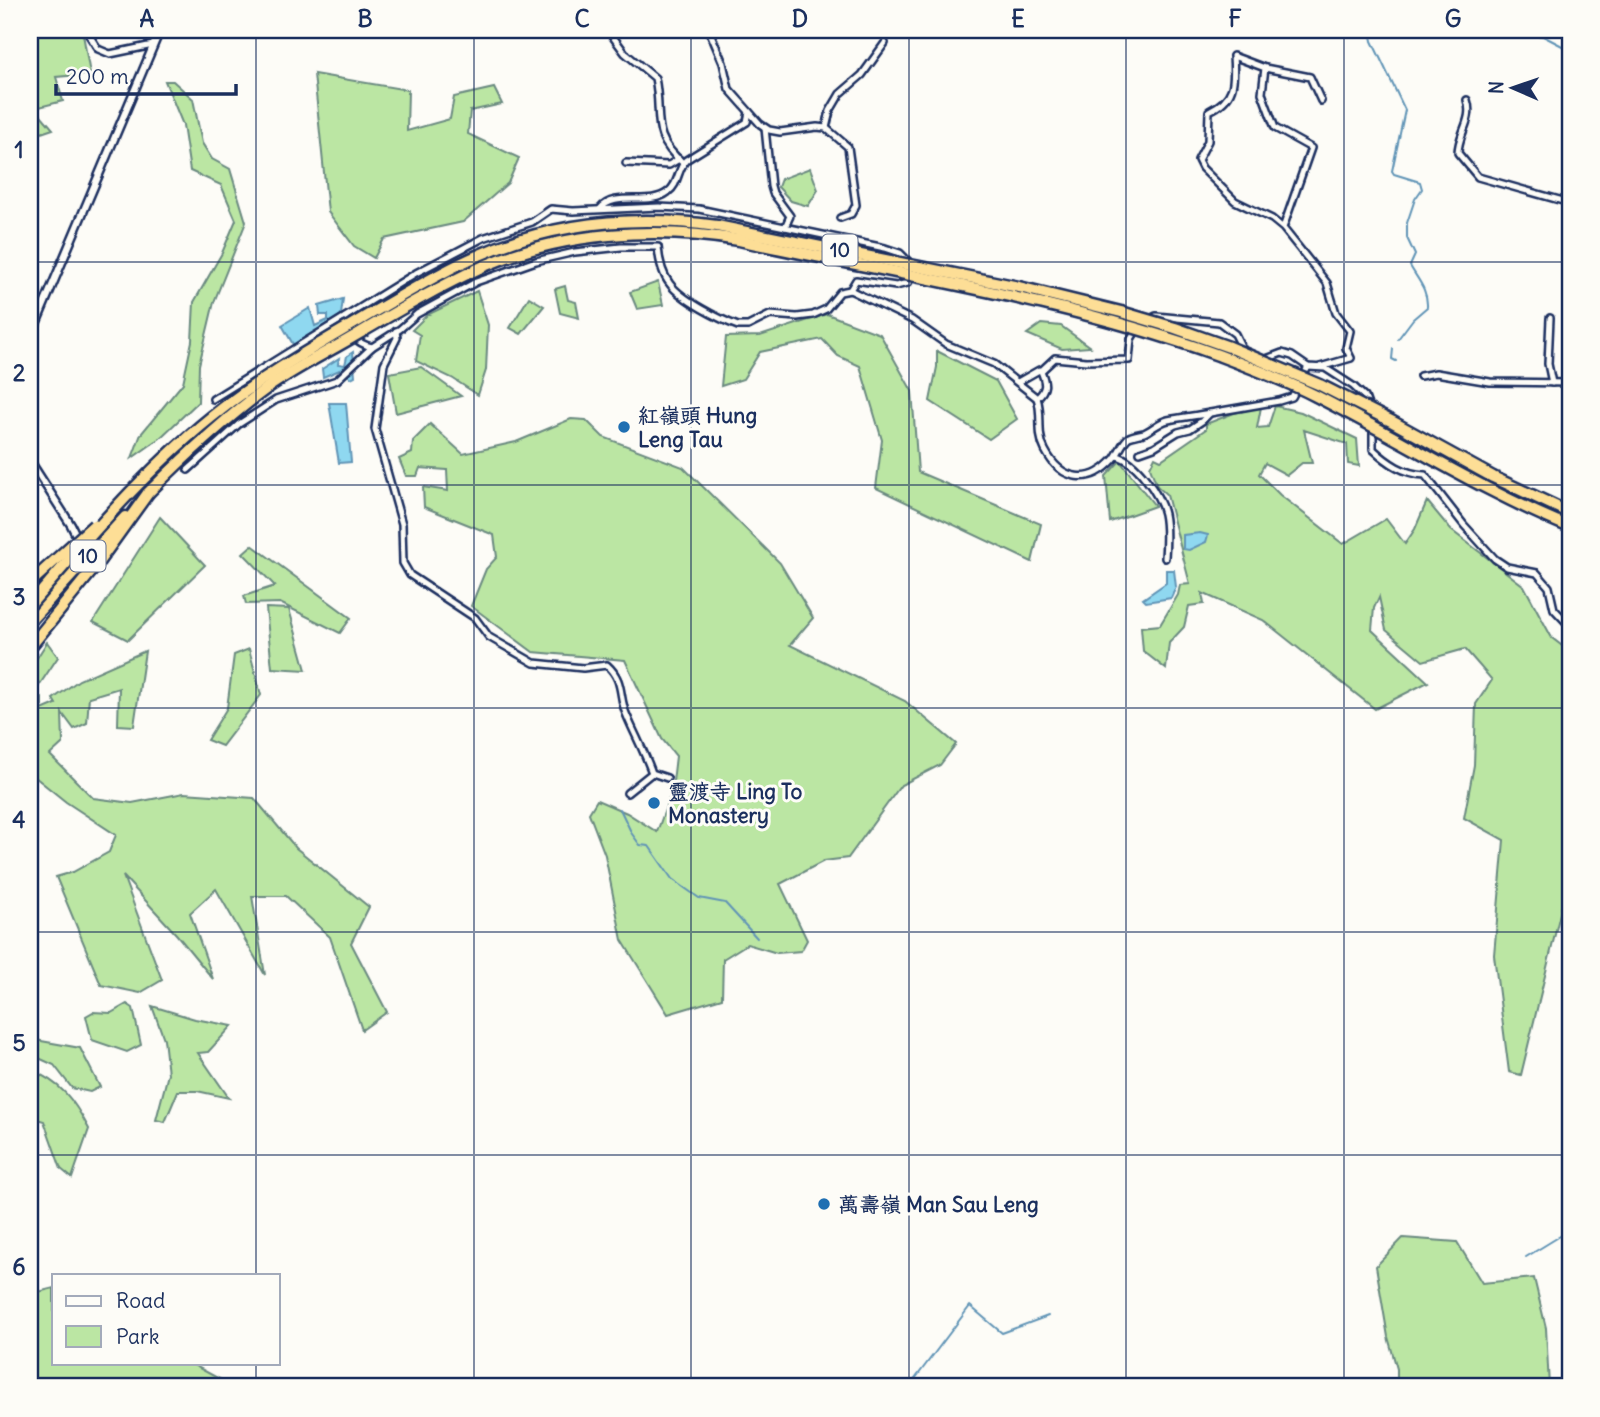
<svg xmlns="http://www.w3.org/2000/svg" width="1600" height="1417" font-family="Delius,'LXGW WenKai TC',sans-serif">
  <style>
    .green { fill: #bbe6a3; stroke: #6b8a80; stroke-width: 2 }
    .water { fill: #8fd8f0; stroke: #6194b6; stroke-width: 2 }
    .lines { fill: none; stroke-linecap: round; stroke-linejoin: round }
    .stream { stroke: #6194b6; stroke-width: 2 }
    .minor-casing { stroke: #1b2f5e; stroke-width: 10 }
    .tertiary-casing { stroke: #1b2f5e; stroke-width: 11 }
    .motorway-casing { stroke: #1b2f5e; stroke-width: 15 }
    .minor { stroke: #fdfcf7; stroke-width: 5 }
    .tertiary { stroke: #fdfcf7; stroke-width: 6 }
    .motorway { stroke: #fdde96; stroke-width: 10 }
    .motorway-bridge-casing { stroke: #1b2f5e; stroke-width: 15; stroke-linecap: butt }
    .motorway-bridge { stroke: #fdde96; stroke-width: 10 }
    .grid { fill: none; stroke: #1b2f5e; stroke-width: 2; stroke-opacity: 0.55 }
    .poi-dot { fill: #1f6fb2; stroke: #fdfcf7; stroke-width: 2.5 }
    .labels { text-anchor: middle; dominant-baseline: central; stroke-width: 6; stroke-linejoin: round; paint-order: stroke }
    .shield { fill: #fdfcf7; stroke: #5f6c8c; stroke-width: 2 }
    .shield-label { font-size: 19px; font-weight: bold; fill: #1b2f5e }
    .poi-label { font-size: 21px; font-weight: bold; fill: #1b2f5e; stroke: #fdfcf7; text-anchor: start }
    .neatline { fill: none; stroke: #1b2f5e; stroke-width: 2.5 }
    .grid-label { font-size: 23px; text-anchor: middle; font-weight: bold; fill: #1b2f5e }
  </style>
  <rect width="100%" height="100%" fill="#fdfcf7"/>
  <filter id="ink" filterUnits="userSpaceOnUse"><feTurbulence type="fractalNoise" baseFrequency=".0143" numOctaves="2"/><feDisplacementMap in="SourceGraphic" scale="14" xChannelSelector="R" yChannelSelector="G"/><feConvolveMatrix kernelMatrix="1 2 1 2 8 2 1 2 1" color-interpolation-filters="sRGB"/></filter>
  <g filter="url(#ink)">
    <g class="green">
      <path d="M30,30H76L83,34L90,74L56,77L63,101L35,108L53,129L41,133L30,123Z"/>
      <path d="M314,74L408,90L407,131L450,119L454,97L494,88L502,104L470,111L468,134L519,158L508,183L463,222L384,239L374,258L354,246L328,212Z"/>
      <path d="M165,81H173L193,99L202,143L212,159L230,169L246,222L214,302L199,365L198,402L159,439L132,458L141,434L183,383L192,341L194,302L222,253L236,220L221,185L190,171L183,125Z"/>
      <path d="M810,168L818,190L808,206L791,201L778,187L781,179Z"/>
      <path d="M658,282L663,305L637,309L630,292Z"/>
      <path d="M565,286L568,300L576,302L579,318L560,313L555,289Z"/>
      <path d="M477,291L488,325L486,370L478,395L452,378L416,361L420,335L412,330L427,315Z"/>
      <path d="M529,297L544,306L521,334L510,328Z"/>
      <path d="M827,314L880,334L912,391L918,472L1041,524L1032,562L876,488L882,440L860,366L838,356L822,339L760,352L743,379L721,386L726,337L760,336Z"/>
      <path d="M1041,324L1061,326L1090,347L1062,349L1027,334Z"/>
      <path d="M937,351L996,381L1017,419L989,439L930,401L937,367Z"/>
      <path d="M421,367L461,396L396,413L389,373Z"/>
      <path d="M1275,406L1301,412L1357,439L1359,466L1348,464L1347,444L1304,430L1312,463H1302L1287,475L1265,463L1259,474L1280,495L1343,544L1386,519L1405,544L1415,529L1427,501L1451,530L1524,586L1552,638L1570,652V852L1563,901L1521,1075L1509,1072L1494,955L1504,840L1464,818L1474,765L1476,704L1492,680L1465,649L1423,661L1386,630L1379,597L1374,608L1372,630L1428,682L1375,709L1263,620L1202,593L1204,604L1189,606L1184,627L1169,643L1166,669L1143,651L1141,627L1160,625L1178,595L1180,585L1190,584L1167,495L1157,486L1150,467L1155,457L1161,460L1206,429V424L1234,413L1261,407L1257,428L1268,427Z"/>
      <path d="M571,419L586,420L603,437L683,467L780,563L813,618L790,645L905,701L956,744L940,765L901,785L848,858L824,861L780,884L807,940L801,951L777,953L747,944L723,959L722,998L668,1014L622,940L605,855L589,813L597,800L627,813L657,832L672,790L676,756L662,739L625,660L533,652L471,606L486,569L497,557L494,535L424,507L423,487L448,491L447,470L420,468L417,476H406L399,459L412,453L413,441L430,424L463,454L516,442Z"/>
      <path d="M1120,461L1155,506L1110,522L1106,476Z"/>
      <path d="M160,517L205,565L128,640L93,622Z"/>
      <path d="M252,545L351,618L340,633L280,603L246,604L244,596L275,586L243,553Z"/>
      <path d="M266,608L289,609L306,670L272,668Z"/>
      <path d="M47,642L58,657L30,699V669Z"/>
      <path d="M249,649L261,695L222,746L207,740L227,708L234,655Z"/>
      <path d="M145,651L134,726L118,725L119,688L89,697L87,723L74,729L62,713L63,743L50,755L93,798L132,803L184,793L254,798L296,848L369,907L351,943L387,1012L362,1030L330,937L286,896H252L265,975L216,889L190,913L213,979L177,935L123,876L162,980L140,993L101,985L56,877L73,872L109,852L116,835L66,802L30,773V707L36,698H42V710L56,704L53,699L79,680Z"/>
      <path d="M127,1004L133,1008L141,1045L127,1052L92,1040L86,1016L93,1012L111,1013Z"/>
      <path d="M152,1006L195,1019L232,1026L208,1052L198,1053L229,1098L197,1091H178L165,1122L156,1120L168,1074L164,1039Z"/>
      <path d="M30,1039L80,1048L100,1087L90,1092L72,1088L54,1065L30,1054Z"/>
      <path d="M30,1070C61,1082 74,1100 89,1129L72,1178L61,1169L44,1121L30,1117Z"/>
      <path d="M1403,1238L1457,1242L1482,1283L1534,1278L1546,1328L1549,1387H1397V1369L1388,1337L1376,1266Z"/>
      <path d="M54,1288V1363H190L234,1387H30V1294Z"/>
    </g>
    <g class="water">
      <path d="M343,299L341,315L294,346L282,325L310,308L315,326L328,320V315H320L319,306Z"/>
      <path d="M353,352L355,376L351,378L342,369L323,377L322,369L339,358L338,364L345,365L347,356Z"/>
      <path d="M329,403H346L351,462L339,463Z"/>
      <path d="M1200,533L1208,535L1206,542L1189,550L1183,549V535Z"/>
      <path d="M1166,570H1174L1176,587L1171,598L1146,602L1143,599L1166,583Z"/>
    </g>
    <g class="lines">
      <g class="stream">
        <path d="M1370,30L1372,41L1405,110L1392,171L1394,174L1420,182L1422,189L1415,199L1407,223V238L1415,255L1410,266C1418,280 1428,290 1427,307L1413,319L1398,339"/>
        <path d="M1508,30L1543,36L1570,50"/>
        <path d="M1393,349L1392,359L1396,361"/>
        <path d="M620,809L632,834L640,845L649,846L672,879L699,898L725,903L757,938"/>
        <path d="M1526,1257L1570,1230"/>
        <path d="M909,1387L970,1306L1002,1333L1048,1316"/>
      </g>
      <g class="minor-casing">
        <g id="minor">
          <path d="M86,30L98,49L110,54L153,45"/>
          <path d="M608,30L625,53L655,78C663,116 649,135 683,163"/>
          <path d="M709,30L723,63L729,89L760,124L769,130L780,132L817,127L826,128L848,147L856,205L851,214L840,218"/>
          <path d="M1265,68L1310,77L1321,101"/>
          <path d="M1467,100C1474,120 1458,133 1458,153L1478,177L1570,203"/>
          <path d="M765,128L771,186L773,193L790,216L785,227"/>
          <path d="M826,128L830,111L840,94L862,75L885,43"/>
          <path d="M626,163L669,165L679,159"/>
          <path d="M600,209C615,190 649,207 668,192C679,184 677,170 686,160L747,122L749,112"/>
          <path d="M1283,228L1311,148L1275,128L1262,93L1265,68L1233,56C1235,83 1235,99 1209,111L1208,141L1198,160L1202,168L1235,201L1272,219L1283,228L1327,283L1336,313L1350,331L1346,348L1351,358L1320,367"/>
          <path d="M850,290L856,280L896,286L908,283L912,274"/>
          <path d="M345,318C350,334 355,343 372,347"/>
          <path d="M1550,318L1548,364L1552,383"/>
          <path d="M396,331L397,338L384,364L375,429L402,524L403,563L410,575L475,618L489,637L534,663L583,668L607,665C625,681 618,697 627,716C635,735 645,753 652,773L627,793"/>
          <path d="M1261,361L1282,353L1292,356L1308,367L1325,368L1353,386L1365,397L1373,419V449C1388,463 1404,474 1425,475L1464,525L1495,559L1507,567L1537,573L1549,587L1554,609L1570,626"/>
          <path d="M1420,376L1436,373L1490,382L1570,383"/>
          <path d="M1018,382L1039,370L1041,371"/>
          <path d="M1037,398C1043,415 1036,433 1045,450C1061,481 1090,486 1114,459C1119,453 1122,442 1129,437C1134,435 1139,434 1144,433C1153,429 1159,422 1168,420C1182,417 1196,416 1210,413"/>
          <path d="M213,399L416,273L483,238L532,222L551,209L573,211L659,207L699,209L885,248L900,253L912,265"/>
          <path d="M1140,452L1154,447L1178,432L1190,429L1202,421L1210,413L1279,401L1292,397L1308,367"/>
          <path d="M1117,456C1136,460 1160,495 1164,514C1167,528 1166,543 1165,558"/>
          <path d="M188,470L239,424L276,400L337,380L372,347L400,329L417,314L476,282L536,261L575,252L621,247H658C659,259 662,274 670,284C682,300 719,319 738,326H748L770,315L797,317L813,315L826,309L840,292L850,290L912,320L946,344L994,364L1037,398C1047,389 1046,383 1041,371L1055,358L1086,361L1129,360L1131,339L1136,331L1144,322L1156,316L1219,322L1235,334L1244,352"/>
          <path d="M652,773L667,778"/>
        </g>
      </g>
      <g class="tertiary-casing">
        <g id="tertiary">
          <path d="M30,338L160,30"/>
          <path d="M30,461L71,525L84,551L30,611"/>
        </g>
      </g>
      <g class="motorway-casing">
        <g id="motorway">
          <path d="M30,621L125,517"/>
          <path d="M30,647L94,568L148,493"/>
        </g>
      </g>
      <use href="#minor" class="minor"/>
      <use href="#tertiary" class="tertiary"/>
      <use href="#motorway" class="motorway"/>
      <g class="motorway-bridge-casing">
        <g id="motorway-bridge">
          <path d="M148,493C185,456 223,420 267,388C295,368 328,352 358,334C399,310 440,286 484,266C563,232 654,226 739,240C899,275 1063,299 1218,355C1250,367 1285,380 1316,396C1401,439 1482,491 1570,527"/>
          <path d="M30,583L94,525"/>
          <path d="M30,605C90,536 150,464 223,408C269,372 320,344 370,314C405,294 440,272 477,256C553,222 636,215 717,226L1019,287L1121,312L1175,328L1229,347L1320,385L1393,422L1493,477L1570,513"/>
        </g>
      </g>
      <use href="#motorway-bridge" class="motorway-bridge"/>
    </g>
  </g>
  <path class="grid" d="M256,30V1275M474,30V1387M691,30V1387M909,30V1387M1126,30V1387M1344,30V1387M30,262H1570M30,485H1570M30,708H1570M30,932H1570M30,1155H1570M256,1363V1387"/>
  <g class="poi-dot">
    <circle cx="624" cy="427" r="7"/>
    <circle cx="654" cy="803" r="7"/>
    <circle cx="824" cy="1204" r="7"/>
  </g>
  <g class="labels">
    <g class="shield">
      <rect x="822.5" y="234.5" width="35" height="31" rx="5"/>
      <rect x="70.5" y="540.5" width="35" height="31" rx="5"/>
    </g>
    <g class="shield-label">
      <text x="840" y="250">10</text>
      <text x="88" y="556">10</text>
    </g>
    <g class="poi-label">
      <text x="638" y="415">紅嶺頭 Hung<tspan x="638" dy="24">Leng Tau</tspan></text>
      <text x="668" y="791">靈渡寺 Ling To<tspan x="668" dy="24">Monastery</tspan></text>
      <text x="838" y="1204">萬壽嶺 Man Sau Leng</text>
    </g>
  </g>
  <rect width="1600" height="1417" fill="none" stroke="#fdfcf7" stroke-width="77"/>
  <rect x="52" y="1274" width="228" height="91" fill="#fdfcf7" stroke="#a3aaba" stroke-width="2"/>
  <rect x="66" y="1296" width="35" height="10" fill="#fdfcf7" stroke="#a3aaba" stroke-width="2"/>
  <text x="116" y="1308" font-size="21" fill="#1b2f5e">Road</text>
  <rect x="66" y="1326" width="35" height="21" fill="#bbe6a3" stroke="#a3aaba" stroke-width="2"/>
  <text x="116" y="1344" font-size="21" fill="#1b2f5e">Park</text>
  <g transform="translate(1513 88) rotate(272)" stroke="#fdfcf7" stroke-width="5" paint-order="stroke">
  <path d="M0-5L12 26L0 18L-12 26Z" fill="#1b2f5e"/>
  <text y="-10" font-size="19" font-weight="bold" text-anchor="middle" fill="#1b2f5e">N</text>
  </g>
  <path d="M56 84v10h180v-10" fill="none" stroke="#1b2f5e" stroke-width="3.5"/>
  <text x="66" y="84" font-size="21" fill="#1b2f5e" stroke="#fdfcf7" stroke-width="5" paint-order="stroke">200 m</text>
  <rect x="38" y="38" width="1524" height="1340" class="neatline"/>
  <g class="grid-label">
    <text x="147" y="27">A</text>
    <text x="365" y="27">B</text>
    <text x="582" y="27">C</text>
    <text x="800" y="27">D</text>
    <text x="1018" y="27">E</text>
    <text x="1235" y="27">F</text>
    <text x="1453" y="27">G</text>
    <text x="19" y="158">1</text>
    <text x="19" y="381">2</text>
    <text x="19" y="605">3</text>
    <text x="19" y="828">4</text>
    <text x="19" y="1051">5</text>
    <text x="19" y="1275">6</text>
  </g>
</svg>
